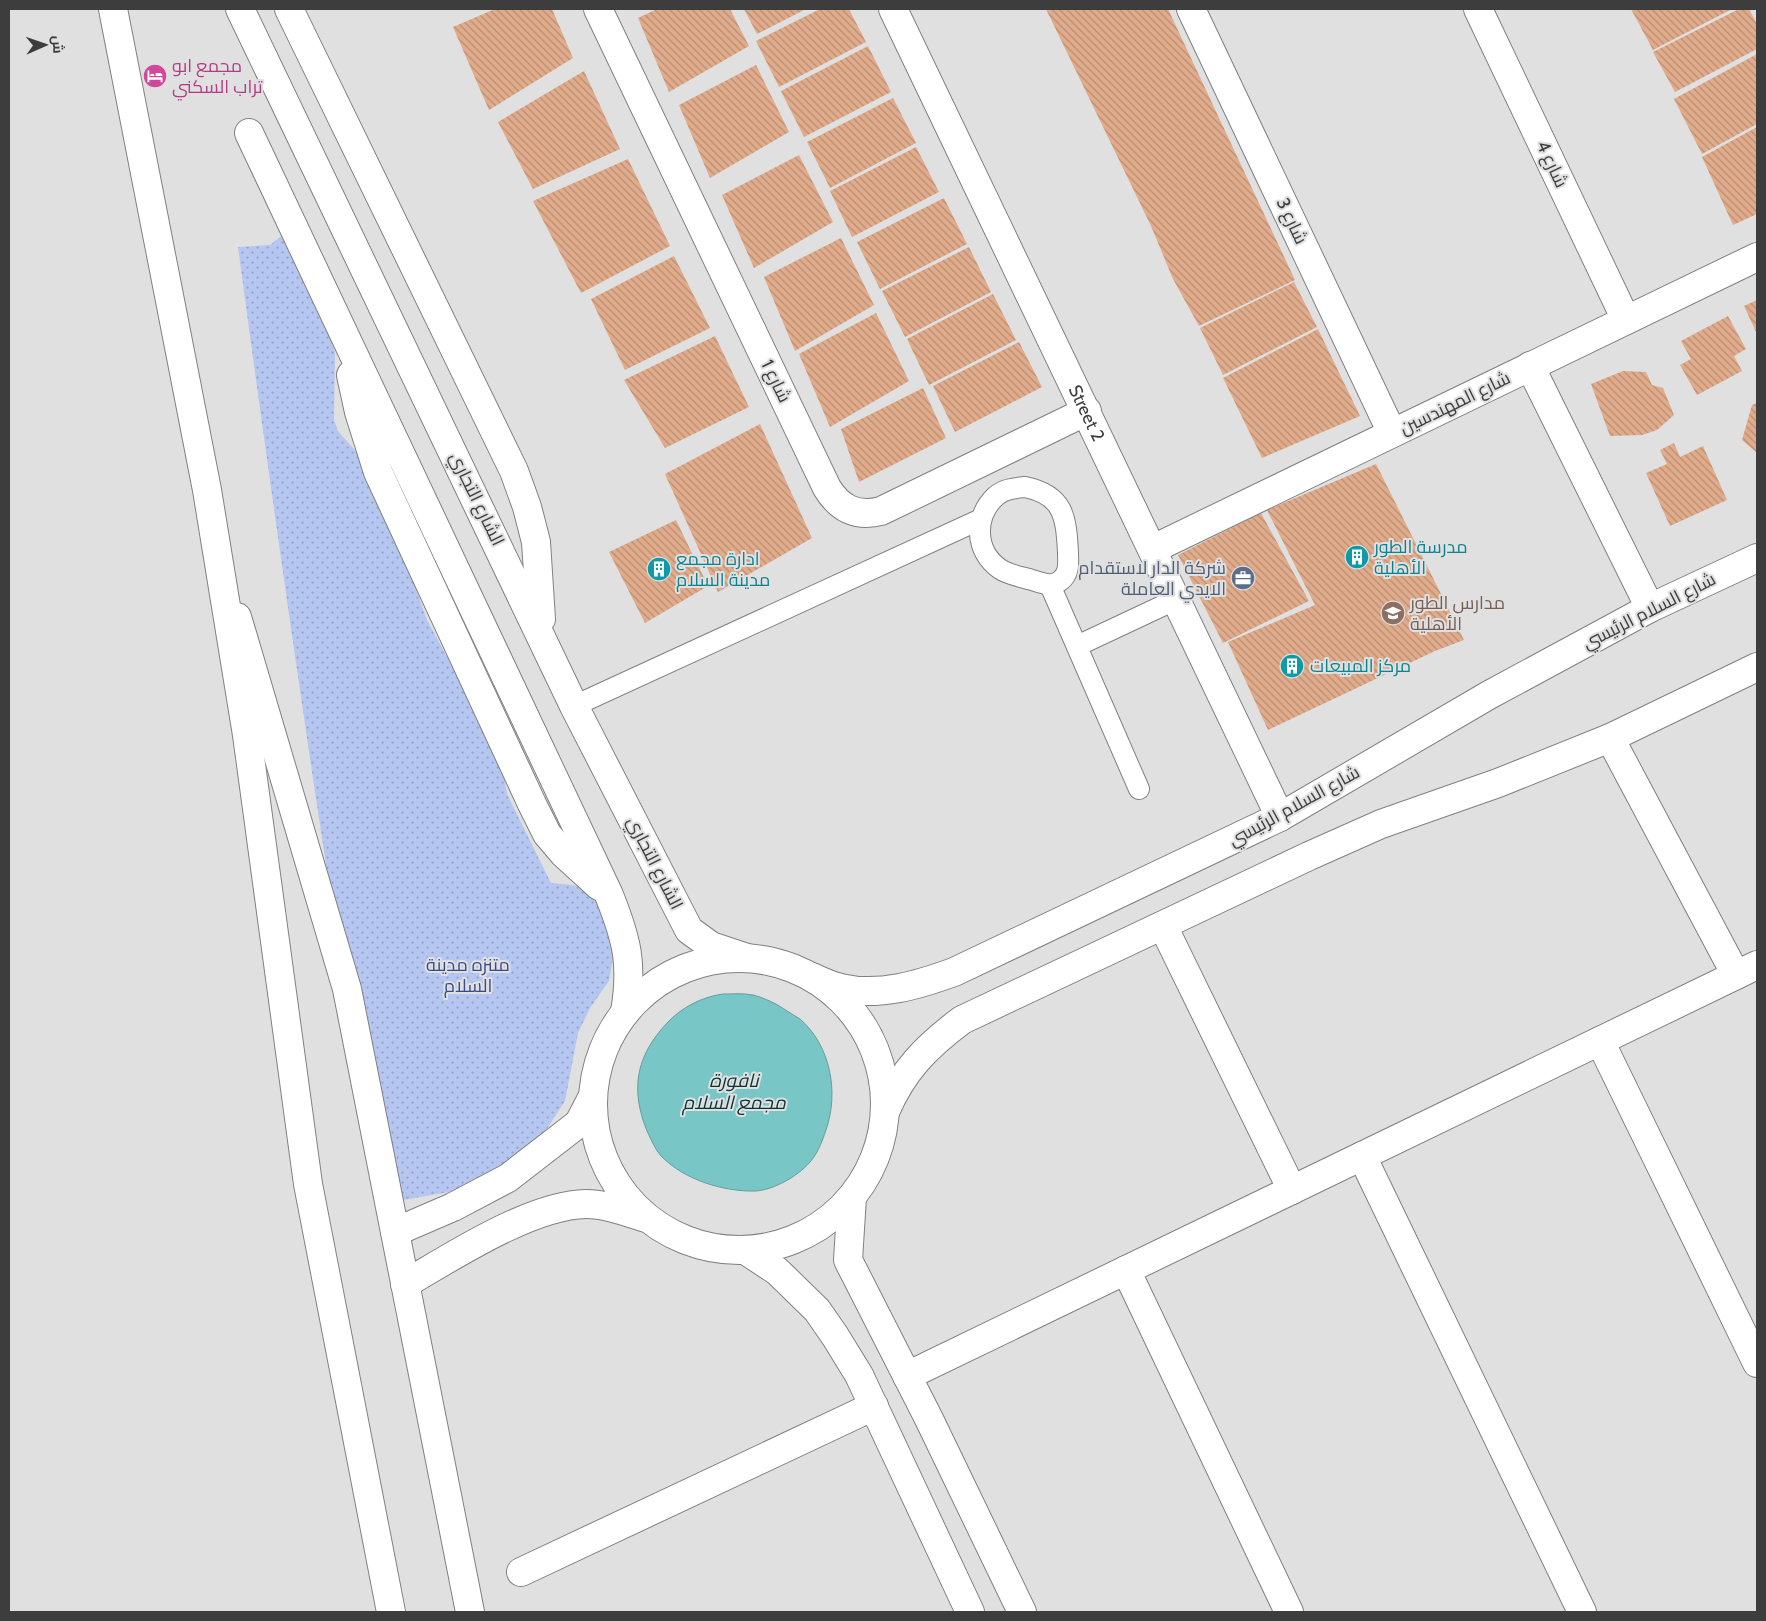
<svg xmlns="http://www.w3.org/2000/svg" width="1766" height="1621" font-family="Cabin,Cairo,sans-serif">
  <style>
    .park { fill: url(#park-dots) }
    .water { fill: #78c6c6; stroke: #669d9d }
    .building { fill: url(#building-back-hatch) }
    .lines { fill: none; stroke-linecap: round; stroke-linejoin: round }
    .service-casing { stroke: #808081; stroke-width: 22 }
    .minor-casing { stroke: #808081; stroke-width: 30 }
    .tertiary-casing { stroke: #808081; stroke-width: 30 }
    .service { stroke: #fff; stroke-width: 20 }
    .minor { stroke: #fff; stroke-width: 28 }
    .tertiary { stroke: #fff; stroke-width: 28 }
    .labels { text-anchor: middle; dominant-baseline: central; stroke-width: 4; stroke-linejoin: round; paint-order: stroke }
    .hotel-label { font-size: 18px; fill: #b23c85; stroke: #e0e0e1; text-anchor: start }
    .street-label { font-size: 18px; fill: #3d3d3d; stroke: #e0e0e1 }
    .culture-label { font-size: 18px; fill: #0d838f; stroke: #e0e0e1; text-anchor: start }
    .service-label { font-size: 18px; fill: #4e5e75; stroke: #e0e0e1; text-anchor: end }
    .education-label { font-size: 18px; fill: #785e54; stroke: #e0e0e1; text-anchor: start }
    .park-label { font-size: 18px; fill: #374b8a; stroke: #e0e0e1 }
    .water-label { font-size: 19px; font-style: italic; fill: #0c3334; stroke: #e0e0e1 }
  </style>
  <defs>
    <pattern id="park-dots" width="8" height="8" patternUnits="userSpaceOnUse" patternTransform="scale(1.25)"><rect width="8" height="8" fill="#b5c6f1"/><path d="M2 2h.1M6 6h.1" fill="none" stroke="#94a2c4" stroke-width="1.8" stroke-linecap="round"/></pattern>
    <pattern id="building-back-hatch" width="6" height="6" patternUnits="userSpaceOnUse" patternTransform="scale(1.25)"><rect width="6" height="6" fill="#e1ac8b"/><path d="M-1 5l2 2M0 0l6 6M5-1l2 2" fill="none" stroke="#b88d73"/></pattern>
  </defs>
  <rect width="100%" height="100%" fill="#e0e0e1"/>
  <path class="park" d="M285,233L329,328L335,353L334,420L338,431L360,456L409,570L427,620L500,754L507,794L551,883L573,885L597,896L614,952L609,981L590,1008L578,1033L565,1101L531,1153L455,1191L380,1204C327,886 281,567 238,247L270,245Z"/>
  <path class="water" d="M723,994C733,994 743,993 753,995C765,998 777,1004 787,1011C791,1014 796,1016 800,1019C831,1046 839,1093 826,1130C818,1154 812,1164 791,1178C781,1184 769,1190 756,1191C724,1192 685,1180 662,1157C655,1150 651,1139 647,1131C630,1089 636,1056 667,1023C681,1008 701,997 723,994Z"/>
  <g class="building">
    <path d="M495,9H552L573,58L489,110L453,27Z"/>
    <path d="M657,9H730L749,46L669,92L638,18Z"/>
    <path d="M744,9H806L757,34Z"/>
    <path d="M820,9H849L866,42L779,87L756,41Z"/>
    <path d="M1046,9H1168L1295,280L1199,326L1173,279L1151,226Z"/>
    <path d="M1631,9H1732L1653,50Z"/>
    <path d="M1739,9H1749L1757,24V49L1675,92L1653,52Z"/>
    <path d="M868,46L891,92L804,137L781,91Z"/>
    <path d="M1757,54V124L1702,154L1674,99Z"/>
    <path d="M756,65L789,132L710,178L679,105Z"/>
    <path d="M584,71L620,149L533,189L498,122Z"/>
    <path d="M893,98L916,143L830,188L807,142Z"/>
    <path d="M1757,127V214L1733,225L1702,157Z"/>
    <path d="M916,147L939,192L852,237L830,191Z"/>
    <path d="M799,155L833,222L754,268L722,195Z"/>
    <path d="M628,159L670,246L581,293L533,201Z"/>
    <path d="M944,198L967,244L880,289L857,242Z"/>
    <path d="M841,238L874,305L795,351L764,277Z"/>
    <path d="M969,247L991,292L905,337L882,291Z"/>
    <path d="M674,256L710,328L625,370L591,299Z"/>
    <path d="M1294,282L1317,327L1223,375L1200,328Z"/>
    <path d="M993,294L1016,340L929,385L907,339Z"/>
    <path d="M1757,300V334L1744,306Z"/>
    <path d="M876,313L909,381L830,427L799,354Z"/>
    <path d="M1728,316L1746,349L1734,356L1742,371L1697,395L1680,365L1691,359L1681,341Z"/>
    <path d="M1318,329L1360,416L1262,458L1223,378Z"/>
    <path d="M715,336L749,407L665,448L624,380Z"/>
    <path d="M1019,342L1042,387L955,432L933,386Z"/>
    <path d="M1623,371L1646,372L1652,385L1663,388L1674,415L1657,430L1642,435L1610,436L1591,384Z"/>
    <path d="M923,388L946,438L859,482L841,429Z"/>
    <path d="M1757,403V453L1742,440L1752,405Z"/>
    <path d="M760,424L812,538L718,592L665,474Z"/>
    <path d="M1674,443L1680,457L1703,446L1727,500L1670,526L1646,473L1667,464L1660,450Z"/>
    <path d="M1376,464L1464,640L1435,651L1268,730L1228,642L1315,605L1267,510Z"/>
    <path d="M1261,513L1309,601L1223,643L1178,555Z"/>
    <path d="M676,520L708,586L645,623L609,552Z"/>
  </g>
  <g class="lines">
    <g class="service-casing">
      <g id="service">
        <path d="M1025,487C1064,495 1066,517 1068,552C1068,562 1070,573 1061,580C1052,588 1042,583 1032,580C1022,577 1009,575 1000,569C974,551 974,516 996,496C1004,489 1015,488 1025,487Z"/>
        <path d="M1050,585L1139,789"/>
        <path d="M1077,646L1177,599"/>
        <path d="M574,706L981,519"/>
      </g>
    </g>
    <g class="minor-casing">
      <g id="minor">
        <path d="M240,9L574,706L689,930L711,946L747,958"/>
        <path d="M289,9L514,471L527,507L536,542L541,619"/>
        <path d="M598,9L827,488C840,509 857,517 881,511L1087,411"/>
        <path id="s1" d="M893,9L1280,817"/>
        <path d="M1191,9L1392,433"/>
        <path d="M1478,9L1626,320"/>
        <path d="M249,133L609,895C627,940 633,964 625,1012"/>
        <path d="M1530,366L1650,608"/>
        <path d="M351,375L359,412L378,472L532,804L547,834L564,854L599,886"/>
        <path d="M1153,549L1757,257"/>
        <path d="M237,617L347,989L470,1612"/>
        <path d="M1610,738L1736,975"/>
        <path d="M1163,926L1292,1190"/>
        <circle cx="739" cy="1104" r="146"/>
        <path d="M812,977C821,981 831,986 841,988C879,997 918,985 954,972L1280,817L1489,695L1650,608L1757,558"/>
        <path d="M1600,1041L1757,1363"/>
        <path d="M885,1112C903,1070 926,1047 962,1020L1309,856L1381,824L1498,783L1610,738L1757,667"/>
        <path d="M1362,1156L1582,1612"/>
        <path d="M852,1197L848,1260L929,1419L1022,1612"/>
        <path d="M395,1232L453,1207L508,1178L579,1123L593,1096"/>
        <path d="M745,1250L777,1271L817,1310L835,1336L859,1375L970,1612"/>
        <path d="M1126,1270L1289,1612"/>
        <path d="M405,1284C453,1256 531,1205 586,1204C606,1204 627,1212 646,1218"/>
        <path d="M907,1376L1757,965"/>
        <path d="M521,1572L874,1406"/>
      </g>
    </g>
    <g class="tertiary-casing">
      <path id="tertiary" d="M113,9L207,490L247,735L308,1184L391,1612"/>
    </g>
    <use href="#service" class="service"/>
    <use href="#minor" class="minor"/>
    <use href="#tertiary" class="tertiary"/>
  </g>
  <defs>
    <g id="hotel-disc" transform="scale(1.25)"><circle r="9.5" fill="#d1479c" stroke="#e0e0e1"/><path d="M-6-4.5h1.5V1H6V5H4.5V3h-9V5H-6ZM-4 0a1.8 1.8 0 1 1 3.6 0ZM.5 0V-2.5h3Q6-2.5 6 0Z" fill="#fff"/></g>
    <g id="building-disc" transform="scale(1.25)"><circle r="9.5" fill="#0f9aa8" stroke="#e0e0e1"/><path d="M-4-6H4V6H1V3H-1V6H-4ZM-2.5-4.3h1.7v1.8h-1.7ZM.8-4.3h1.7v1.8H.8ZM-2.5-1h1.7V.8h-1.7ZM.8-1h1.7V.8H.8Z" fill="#fff"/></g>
    <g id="office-disc" transform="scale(1.25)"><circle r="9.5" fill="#5c6f8a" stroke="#e0e0e1"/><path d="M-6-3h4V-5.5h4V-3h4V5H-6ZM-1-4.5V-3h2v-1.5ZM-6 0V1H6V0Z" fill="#fff"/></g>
    <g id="school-disc" transform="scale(1.25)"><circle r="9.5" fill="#8d6e63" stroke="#e0e0e1"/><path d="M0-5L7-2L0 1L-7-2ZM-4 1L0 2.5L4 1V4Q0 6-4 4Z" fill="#fff"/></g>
  </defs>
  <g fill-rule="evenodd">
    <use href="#hotel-disc" x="155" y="76"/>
    <use href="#building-disc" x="1357" y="557"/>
    <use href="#building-disc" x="659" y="569"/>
    <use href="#office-disc" x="1243" y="578"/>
    <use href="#school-disc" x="1393" y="613"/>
    <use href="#building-disc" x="1292" y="666"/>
  </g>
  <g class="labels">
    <g class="hotel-label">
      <text x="172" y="66">مجمع ابو<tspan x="172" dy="21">تراب السكني</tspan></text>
    </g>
    <g class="street-label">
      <text transform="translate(1552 164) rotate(65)">شارع 4</text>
      <text transform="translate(1292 221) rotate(65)">شارع 3</text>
      <text transform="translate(776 381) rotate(64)">شارع 1</text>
      <text transform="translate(1455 403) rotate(-26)">شارع المهندسين</text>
      <text stroke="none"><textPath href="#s1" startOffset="448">Street 2</textPath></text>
      <text transform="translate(477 499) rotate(64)">الشارع التجاري</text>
      <text transform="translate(1649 611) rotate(-27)">شارع السلام الرئيسي</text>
      <text transform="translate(1294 806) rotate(-29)">شارع السلام الرئيسي</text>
      <text transform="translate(655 863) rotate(63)">الشارع التجاري</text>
    </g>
    <g class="culture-label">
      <text x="1374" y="547">مدرسة الطور<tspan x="1374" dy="21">الأهلية</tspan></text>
      <text x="676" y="559">ادارة مجمع<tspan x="676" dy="21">مدينة السلام</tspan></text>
      <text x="1310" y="666">مركز المبيعات</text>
    </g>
    <g class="service-label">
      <text x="1226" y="568">شركة الدار لاستقدام<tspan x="1226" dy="21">الايدي العاملة</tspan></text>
    </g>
    <g class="education-label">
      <text x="1410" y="603">مدارس الطور<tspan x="1410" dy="21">الأهلية</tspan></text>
    </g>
    <g class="park-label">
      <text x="468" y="965">متنزه مدينة<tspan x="468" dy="21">السلام</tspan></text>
    </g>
    <g class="water-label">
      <text x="734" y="1080">نافورة<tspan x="734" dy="22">مجمع السلام</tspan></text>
    </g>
  </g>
  <rect width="1766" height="1621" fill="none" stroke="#3d3d3d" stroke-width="20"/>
  <g transform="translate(45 45) rotate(88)" stroke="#e0e0e1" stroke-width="4" paint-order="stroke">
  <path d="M0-4L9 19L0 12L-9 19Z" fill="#3d3d3d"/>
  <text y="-8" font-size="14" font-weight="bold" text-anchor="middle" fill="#3d3d3d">ش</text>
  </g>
</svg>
